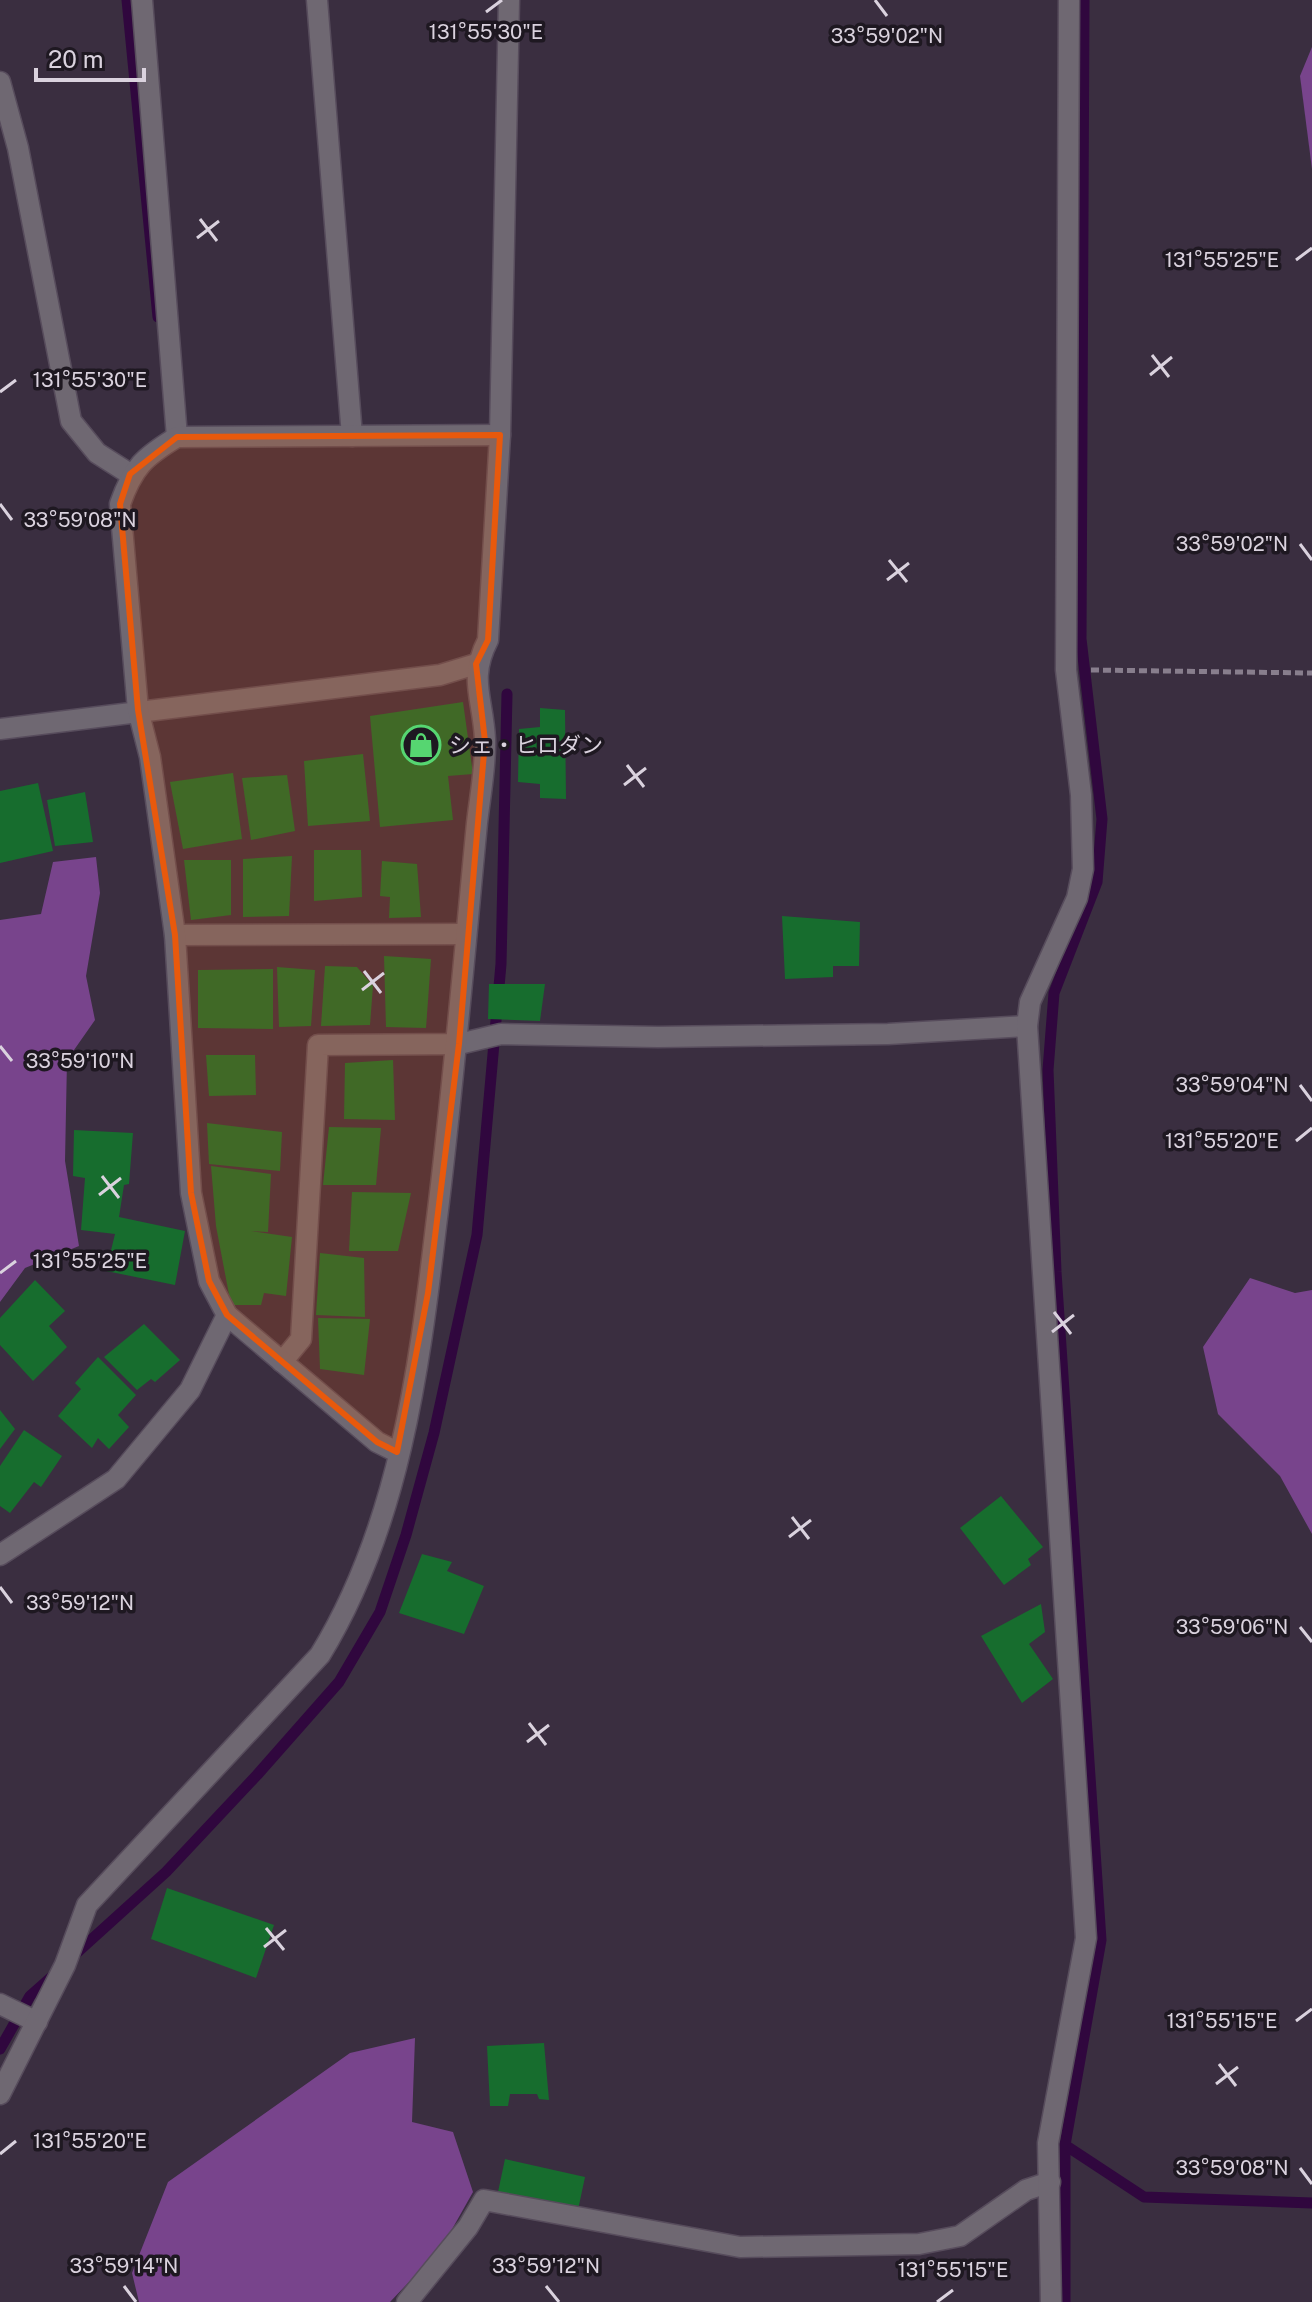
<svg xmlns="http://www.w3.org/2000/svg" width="1312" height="2302" font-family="'Public Sans','Noto Sans JP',sans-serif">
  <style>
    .forest { fill: #78448c }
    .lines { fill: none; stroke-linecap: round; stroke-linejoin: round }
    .stream { stroke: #30073e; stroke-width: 11 }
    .building { fill: #176d2e }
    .minor-casing { stroke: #574c5c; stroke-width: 23 }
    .path { stroke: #887e8d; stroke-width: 5; stroke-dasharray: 8 4; stroke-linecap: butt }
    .minor { stroke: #6f6872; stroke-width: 20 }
    .marked { fill: #e8590c; fill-opacity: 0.2; stroke: #e8590c; stroke-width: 6; stroke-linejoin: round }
    .ticks { fill: none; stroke: #dad2de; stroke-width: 3 }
    .labels { text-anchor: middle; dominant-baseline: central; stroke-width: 7; stroke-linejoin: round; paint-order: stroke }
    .poi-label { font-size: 22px; fill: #dad2de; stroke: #1e1821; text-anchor: start }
    .ticks-label { font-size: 20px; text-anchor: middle; fill: #dad2de; stroke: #1e1821; stroke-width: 7; stroke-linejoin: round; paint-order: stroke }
  </style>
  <rect width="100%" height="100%" fill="#3a2e40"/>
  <g class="forest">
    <path d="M1312,47V169L1300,76Z"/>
    <path d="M96,857L100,893L86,976L95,1020L67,1060L65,1161L79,1246L25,1268L0,1302V920L41,914L53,862Z"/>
    <path d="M1250,1278L1295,1293L1312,1290V1534L1280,1476L1218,1414L1203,1347Z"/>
    <path d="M415,2038L412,2122L453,2132L473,2192L442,2247L390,2302H139L132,2273L168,2182L350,2053Z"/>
  </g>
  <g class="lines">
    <g class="stream">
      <path d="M127,0L158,317"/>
      <path d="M71,1958L166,1872L257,1775L339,1682L380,1612L406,1535L434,1433L477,1235L501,964L507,694"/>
      <path d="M0,2049L30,1996L56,1973"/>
      <path d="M1065,2145L1144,2197L1312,2203"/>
      <path d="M1065,2302V2145L1101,1940L1056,1272L1048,1070L1054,993L1097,882L1102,819L1081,639L1084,0"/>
    </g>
  </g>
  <g class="building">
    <path d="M463,702L473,774L448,776L453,820L380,827L370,716Z"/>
    <path d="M540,708L565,710L566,799L540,798V784L518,782L519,729L540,727Z"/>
    <path d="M363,754L370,821L308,826L304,761Z"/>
    <path d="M233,773L242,839L183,849L170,782Z"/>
    <path d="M287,775L295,831L251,840L242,778Z"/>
    <path d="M38,783L53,851L0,863V791Z"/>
    <path d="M85,792L93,842L55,846L47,800Z"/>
    <path d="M314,850H361L362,897L314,901Z"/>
    <path d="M292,856L289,916L243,917V859Z"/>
    <path d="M184,860H231V915L191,920Z"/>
    <path d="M382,861L417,864L421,917L389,918L390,897L380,896Z"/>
    <path d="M782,916L860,922L859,966H833V977L785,979Z"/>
    <path d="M384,956L431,959L426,1028L386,1027Z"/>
    <path d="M325,966L357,967L373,986L370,1025L321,1026Z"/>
    <path d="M277,967L315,970L311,1026L279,1027Z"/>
    <path d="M273,969V1029L198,1028V970Z"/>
    <path d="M489,984H545L540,1021L488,1019Z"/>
    <path d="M206,1055H255L256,1095L209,1096Z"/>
    <path d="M393,1060L395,1120L344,1119L345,1063Z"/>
    <path d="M207,1123L282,1132L280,1171L209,1164Z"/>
    <path d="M329,1127L381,1128L376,1185H323Z"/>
    <path d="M74,1130L133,1133L129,1184L124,1185L119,1217L185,1231L175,1285L106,1271L115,1234L81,1230L85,1178L73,1176Z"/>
    <path d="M211,1166L271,1174L268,1232L251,1231L292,1237L286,1296L264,1293L261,1305H231L216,1226Z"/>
    <path d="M352,1192L411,1193L398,1251H349Z"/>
    <path d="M320,1253L364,1258L365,1317L316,1315Z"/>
    <path d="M35,1280L65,1311L49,1326L67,1347L33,1381L0,1345V1318Z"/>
    <path d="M318,1318L370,1319L364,1375L320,1369Z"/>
    <path d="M144,1324L180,1360L155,1382L151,1379L137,1390L104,1357Z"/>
    <path d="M98,1357L136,1395L118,1415L129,1427L109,1449L98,1438L92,1448L58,1416L81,1389L75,1383Z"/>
    <path d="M0,1410L15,1429L0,1449Z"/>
    <path d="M24,1430L62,1456L41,1487L34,1482L10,1513L0,1506V1466Z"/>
    <path d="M1001,1496L1043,1547L1028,1559L1031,1565L1004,1585L960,1528Z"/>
    <path d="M422,1554L452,1562L447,1571L484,1586L464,1634L399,1613Z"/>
    <path d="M1041,1604L1045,1632L1029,1644L1053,1679L1022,1703L981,1636Z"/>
    <path d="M167,1888L274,1925L256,1978L151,1939Z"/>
    <path d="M544,2043L549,2100L539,2099L537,2094H510L508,2106H490L487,2046Z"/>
    <path d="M505,2159L585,2177L578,2210L498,2192Z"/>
  </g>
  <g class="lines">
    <g class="minor-casing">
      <g id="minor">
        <path d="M142,0L177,437"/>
        <path d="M317,0L352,436"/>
        <path d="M0,82L18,148L71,421L97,453L130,474"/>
        <path d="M0,729L440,675L476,664"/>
        <path d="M175,935L466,934"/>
        <path d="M282,1362L301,1339L318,1045L459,1044L501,1034L658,1037L888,1034L1027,1026"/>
        <path d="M397,1452L377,1442L227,1315L209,1281L191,1193L175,935L150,757L138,710L120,504C133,467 144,457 177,437L500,435"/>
        <path d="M0,1555L116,1479L190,1390L227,1315"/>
        <path d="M0,2004L37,2022"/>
        <path d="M0,2094L65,1965L87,1905L320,1655C398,1528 419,1372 436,1226C453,1092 464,958 477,823C480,796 486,766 485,739C483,698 468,679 488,640L500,435L509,0"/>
        <path d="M407,2302L468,2227L484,2200L740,2247L919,2244L960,2236L1026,2190L1050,2182"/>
        <path d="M1051,2302L1048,2143L1086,1938L1027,1026L1030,1002L1077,898L1083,869L1081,795L1066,670L1069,0"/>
      </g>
    </g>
    <path class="path" d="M1091,670L1312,673"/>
    <use href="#minor" class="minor"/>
  </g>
  <path class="marked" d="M500,435L488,640L476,664L485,741L459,1044L428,1293L397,1452L377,1442L227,1315L209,1281L191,1193L175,935L138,710L120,504L130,474L177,437Z"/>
  <path class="ticks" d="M875,0L887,16M486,12L502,0M200,219L217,241M197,238L219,221M1296,260L1312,248M1152,355L1169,377M1150,375L1172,357M0,392L16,380M0,504L12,520M1300,544L1312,560M889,560L907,582M887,580L909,563M627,765L644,787M624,785L646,768M364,971L381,993M362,990L384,973M0,1046L12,1061M1300,1085L1312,1101M1296,1141L1312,1128M102,1176L119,1198M99,1195L121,1178M0,1273L16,1261M1054,1312L1071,1334M1052,1332L1074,1315M792,1517L809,1539M789,1537L811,1520M0,1587L12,1603M1300,1627L1312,1642M529,1723L546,1745M527,1742L549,1725M266,1928L284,1950M264,1947L286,1930M1296,2021L1312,2009M1219,2064L1236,2086M1216,2084L1238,2067M0,2154L16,2141M1300,2168L1312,2184M124,2286L136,2302M546,2286L559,2302M937,2302L953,2290"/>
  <defs>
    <g id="shop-ring" transform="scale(2)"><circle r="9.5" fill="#1e1821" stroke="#56d671" stroke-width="1.5"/><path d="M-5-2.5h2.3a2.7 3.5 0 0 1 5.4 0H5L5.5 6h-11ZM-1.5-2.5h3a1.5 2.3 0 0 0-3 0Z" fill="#56d671"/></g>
  </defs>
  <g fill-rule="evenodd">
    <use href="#shop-ring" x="421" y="745"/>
  </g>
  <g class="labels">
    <g class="poi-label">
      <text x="449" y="745">シェ・ヒロダン</text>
    </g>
  </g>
  <g class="ticks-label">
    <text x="486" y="39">131°55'30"E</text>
    <text x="887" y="43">33°59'02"N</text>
    <text x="1222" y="267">131°55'25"E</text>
    <text x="90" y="387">131°55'30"E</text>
    <text x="80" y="527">33°59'08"N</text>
    <text x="1232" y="551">33°59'02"N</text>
    <text x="80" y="1068">33°59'10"N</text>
    <text x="1232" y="1092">33°59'04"N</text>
    <text x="1222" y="1148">131°55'20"E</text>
    <text x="90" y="1268">131°55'25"E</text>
    <text x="80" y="1610">33°59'12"N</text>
    <text x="1232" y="1634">33°59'06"N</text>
    <text x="1222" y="2028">131°55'15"E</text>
    <text x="90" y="2148">131°55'20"E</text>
    <text x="1232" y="2175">33°59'08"N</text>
    <text x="124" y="2273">33°59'14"N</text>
    <text x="546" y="2273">33°59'12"N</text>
    <text x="953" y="2277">131°55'15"E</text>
  </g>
  <path d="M36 68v12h108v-12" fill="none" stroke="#dad2de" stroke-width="4"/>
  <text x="48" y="68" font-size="24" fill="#dad2de" stroke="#1e1821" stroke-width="6" paint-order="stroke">20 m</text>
</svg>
